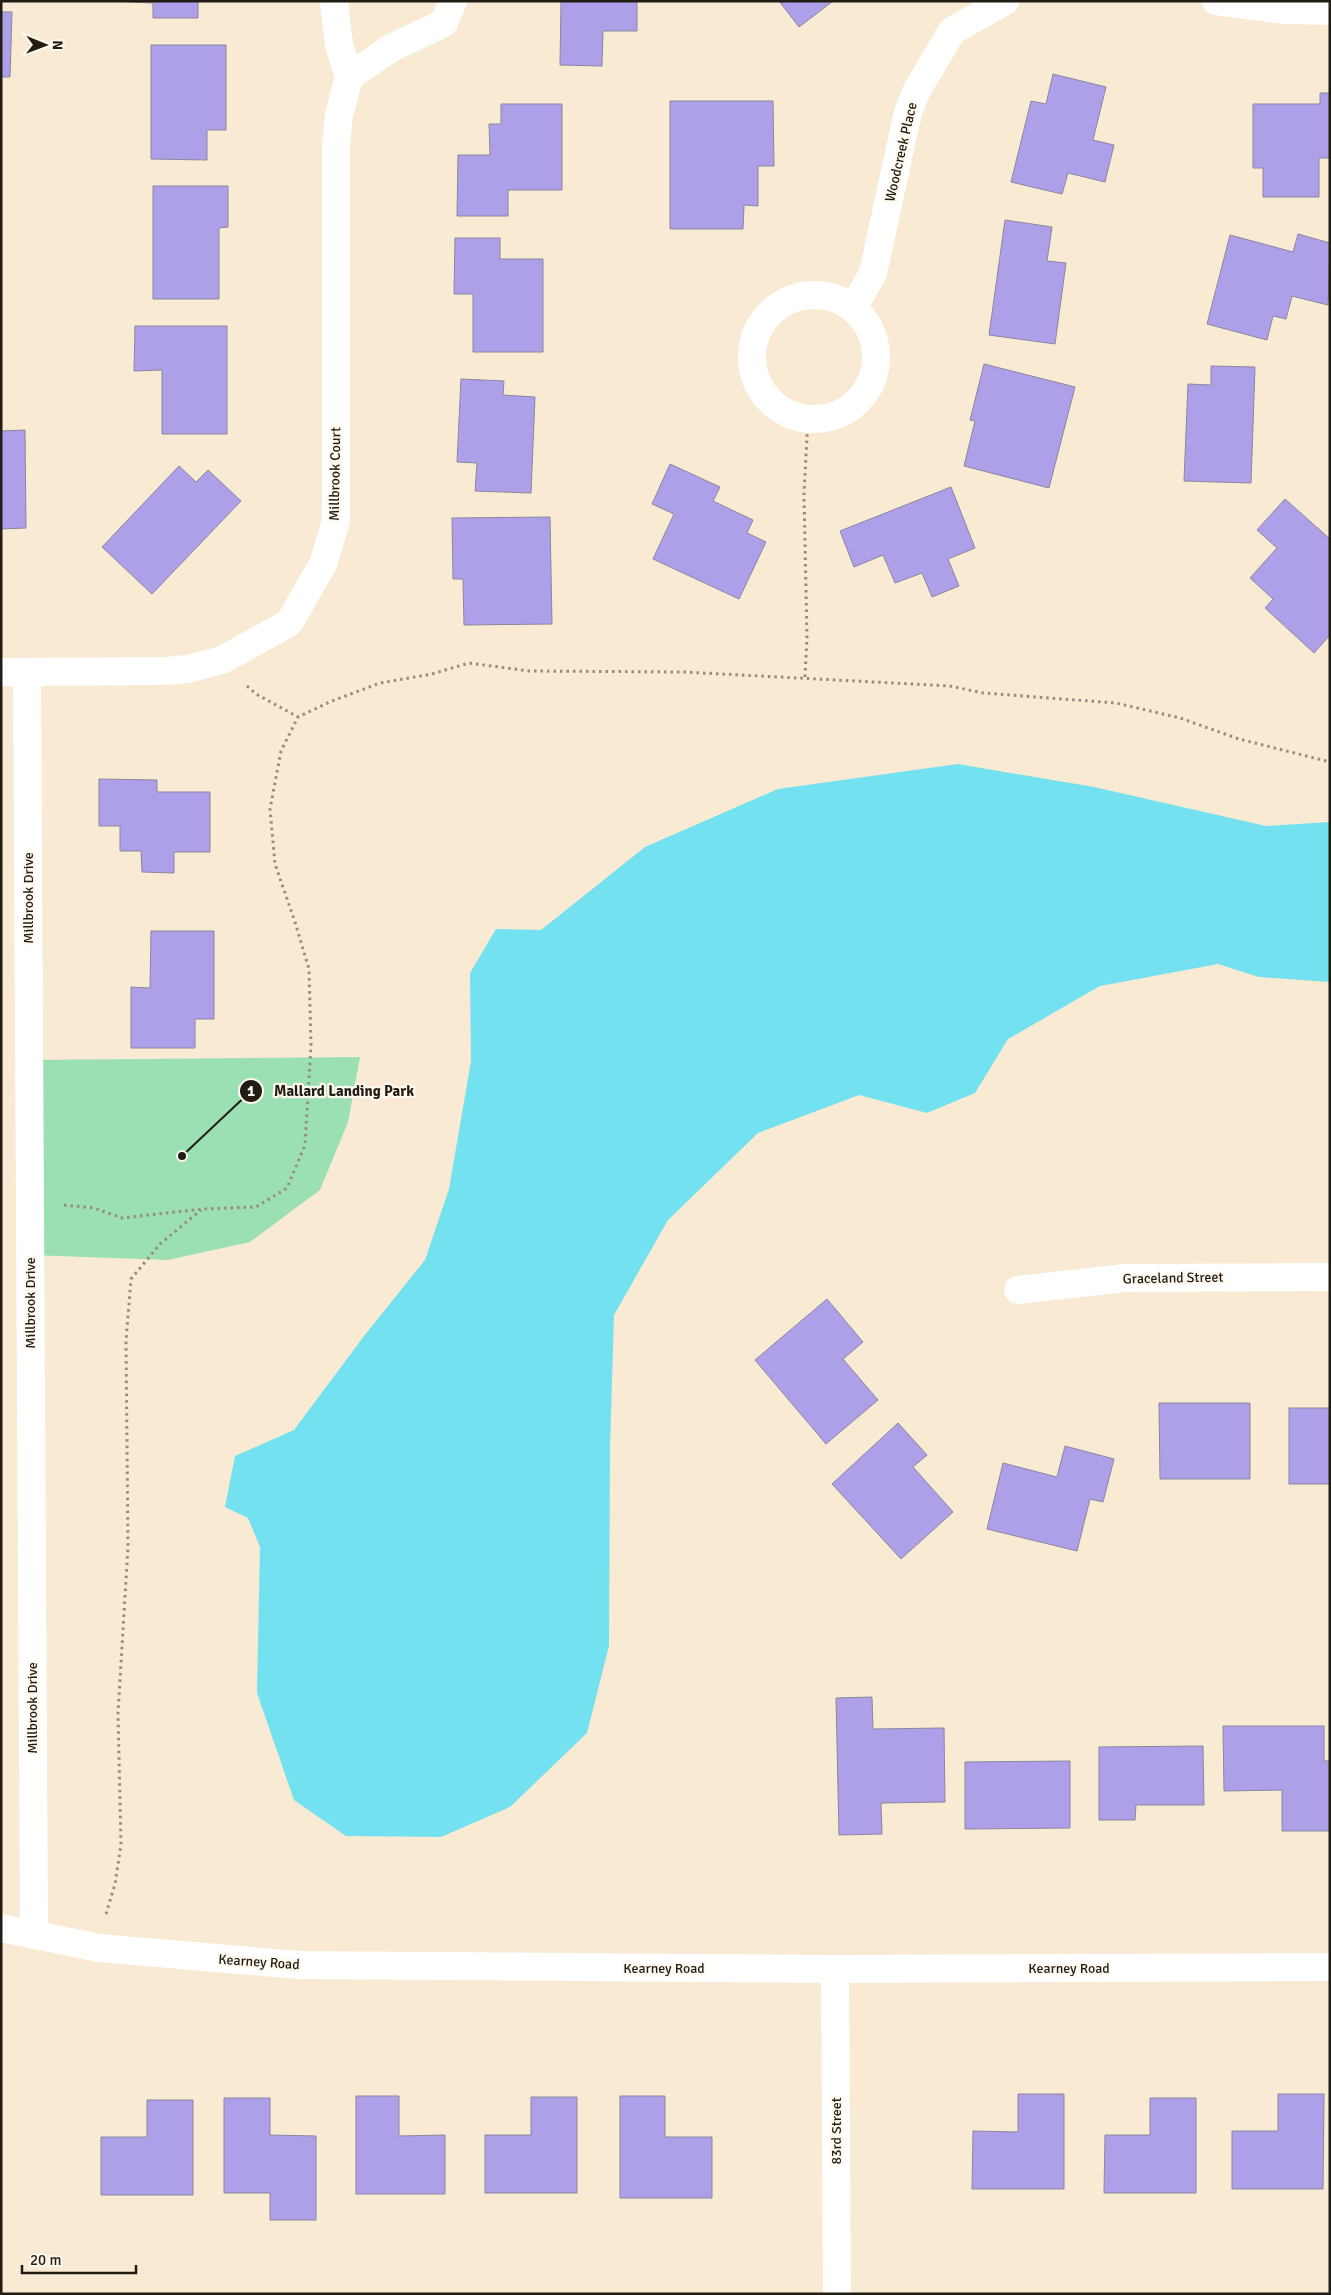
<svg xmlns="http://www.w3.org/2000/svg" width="1331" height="2295" font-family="Signika,sans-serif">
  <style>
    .green { fill: #9be0b2 }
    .water { fill: #73e1ef }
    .building { fill: #ada0e8; stroke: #8a879e }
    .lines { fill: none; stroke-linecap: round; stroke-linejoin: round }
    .path { stroke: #978d7c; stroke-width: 3; stroke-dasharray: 2.5 4; stroke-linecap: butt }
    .minor { stroke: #fff; stroke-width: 28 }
    .labels { text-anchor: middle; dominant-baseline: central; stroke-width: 4.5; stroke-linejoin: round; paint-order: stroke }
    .street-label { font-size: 14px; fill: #221d14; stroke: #fef8ef }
    .leader { fill: none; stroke: #221d14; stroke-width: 2 }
    .callout-dot { fill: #221d14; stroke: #fef8ef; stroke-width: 2 }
    .mark-label { font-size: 15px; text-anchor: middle; font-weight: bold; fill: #fff }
    .callout-label { font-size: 15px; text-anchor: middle; font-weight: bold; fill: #221d14; stroke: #fef8ef; stroke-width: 4.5; stroke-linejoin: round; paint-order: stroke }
  </style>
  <rect width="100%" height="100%" fill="#f8ead3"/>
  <path class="green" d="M360,1057L348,1122L320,1190L250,1242L168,1260L30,1255L28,1060Z"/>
  <path class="water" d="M958,764L1094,787L1266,826L1330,822V982L1259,977L1218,964L1100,986L1008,1039L975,1093L927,1113L859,1095L758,1133L668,1220L614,1315L610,1448L609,1646L587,1733L510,1807L441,1837L346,1836L294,1800L257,1693L260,1547L248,1518L225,1507L235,1456L294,1430L364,1336L425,1260L449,1189L471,1061L470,973L496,929L541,930L645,847L778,789Z"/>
  <g class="building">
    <path d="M114,1H198V18H153V3Z"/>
    <path d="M561,1H637V31H603L602,66L560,65Z"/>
    <path d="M779,1H833L799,27Z"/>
    <path d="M1,12H12L10,77H1Z"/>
    <path d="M151,45H226V130H207V160L151,159Z"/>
    <path d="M1053,74L1106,87L1093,140L1114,145L1105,182L1068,173L1062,194L1011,182L1031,101L1046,104Z"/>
    <path d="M1320,93H1330V158H1319V197H1263V168H1253V104H1320Z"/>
    <path d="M670,101H773L774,166H758V206L744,205L743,229H670Z"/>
    <path d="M501,104H562V190H508V216H457L458,155H490L489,124H501Z"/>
    <path d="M153,186H228V227L219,228V299H153Z"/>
    <path d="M1005,220L1052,227L1047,261L1066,263L1055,344L989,335Z"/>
    <path d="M1298,234L1330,243L1328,305L1292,296L1286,319L1273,316L1267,340L1207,324L1230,235L1293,252Z"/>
    <path d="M455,238H500V259H543V352H473V294H454Z"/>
    <path d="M135,326H227V434H162V370L134,371Z"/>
    <path d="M984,364L1075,387L1049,488L964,466L975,421L970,420Z"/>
    <path d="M1211,366L1255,367L1251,483L1184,481L1188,384L1211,385Z"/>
    <path d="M461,379L504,381L503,395L535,397L531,493L475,491L477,463L457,462Z"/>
    <path d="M25,430L26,528L1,529V431Z"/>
    <path d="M670,464L720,487L713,501L753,520L747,533L766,542L739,599L653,559L674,514L652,504Z"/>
    <path d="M179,466L196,482L208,470L241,501L152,594L102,547Z"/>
    <path d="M951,487L975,548L948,559L959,586L932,597L922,573L895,583L883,555L854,567L840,531Z"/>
    <path d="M1285,499L1330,539V635L1314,653L1265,608L1273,599L1250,578L1277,548L1257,530Z"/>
    <path d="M550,517L552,624L464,625L463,579H453L452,518Z"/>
    <path d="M99,779L157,780V792H210V852H174V873L142,872L141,851H120V826H99Z"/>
    <path d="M151,931H214V1019H195V1048H131V987L150,988Z"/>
    <path d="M827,1299L863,1342L843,1359L878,1400L826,1444L755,1360Z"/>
    <path d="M1159,1403H1250V1479H1160Z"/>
    <rect x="1289" y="1408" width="41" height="76"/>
    <path d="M898,1423L927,1455L913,1467L953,1512L901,1559L832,1484Z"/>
    <path d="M1065,1446L1114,1459L1103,1502L1090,1499L1077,1551L987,1529L1003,1463L1057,1477Z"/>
    <path d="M872,1697L873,1729L944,1728L945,1802L881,1803L882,1834L839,1835L836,1698Z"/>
    <path d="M1223,1726H1324V1761H1330V1831H1282V1790L1224,1791Z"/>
    <path d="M1203,1746L1204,1805H1136L1135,1820H1099V1747Z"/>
    <path d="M1070,1761V1828L965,1829V1762Z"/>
    <path d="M1018,2094H1064V2189H972L973,2131L1018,2132Z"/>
    <path d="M1278,2094H1324L1323,2189H1232V2131H1278Z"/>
    <path d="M356,2096H399V2136L445,2135V2194H356Z"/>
    <path d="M620,2096H665V2137H712V2198H620Z"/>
    <path d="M531,2097H577V2193H485V2135H531Z"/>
    <path d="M224,2098H270V2135L316,2136V2220H270V2193H224Z"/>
    <path d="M1150,2098H1196V2193H1104L1105,2135H1150Z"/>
    <path d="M147,2100H193V2195H101V2137H147Z"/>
  </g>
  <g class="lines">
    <g class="path">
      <path d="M805,677L807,638L804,494L808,418"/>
      <path d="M247,686L256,694L298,717"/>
      <path d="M64,1205L94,1208L122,1218L202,1209L256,1207L287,1188L305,1145L311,1045L309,969L295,922L275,864L270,809L281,751L298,717L332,701L380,683L432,674L469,663L529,671L684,672L950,686L983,693L1116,703L1180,718L1239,739L1330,762"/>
      <path d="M106,1914L115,1884L121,1845L118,1713L128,1547L126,1341L131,1279L160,1244L201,1210"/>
    </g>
    <g class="minor">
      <path d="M1216,1L1284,10L1330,11"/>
      <path d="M349,77L391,48L444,23L453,1"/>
      <circle cx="814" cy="357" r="62"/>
      <path d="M853,308L873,273L908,112L917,90L952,31L1005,1"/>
      <path d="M1,672L165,671L188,669L222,660L289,623L323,564L336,521V144L339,115L349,77L339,45L334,1"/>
      <path d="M27,672L34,1933"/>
      <path d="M1018,1290L1125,1278L1330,1277"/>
      <path d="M1,1928L99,1948L298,1965L835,1969L1330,1967"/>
      <path d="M835,1969L837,2294"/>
    </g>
  </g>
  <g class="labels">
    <g class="street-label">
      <text transform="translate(901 152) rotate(-77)">Woodcreek Place</text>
      <text transform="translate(335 474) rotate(-89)">Millbrook Court</text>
      <text transform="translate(28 898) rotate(-90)">Millbrook Drive</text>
      <text transform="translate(1173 1278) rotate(-1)">Graceland Street</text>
      <text transform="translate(30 1303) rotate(-90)">Millbrook Drive</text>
      <text transform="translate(32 1708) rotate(-90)">Millbrook Drive</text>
      <text transform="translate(259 1962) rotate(4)">Kearney Road</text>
      <text x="664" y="1968">Kearney Road</text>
      <text x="1069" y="1968">Kearney Road</text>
      <text transform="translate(836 2131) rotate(-90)">83rd Street</text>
    </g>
  </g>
  <path class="leader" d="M182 1156L251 1091"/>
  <g class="callout-dot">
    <circle cx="182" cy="1156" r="5"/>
    <circle cx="251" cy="1091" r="12"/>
  </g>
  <g class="mark-label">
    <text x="251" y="1096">1</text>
  </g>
  <g class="callout-label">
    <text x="344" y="1096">Mallard Landing Park</text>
  </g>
  <rect width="1331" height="2295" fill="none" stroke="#221d14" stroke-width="5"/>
  <g transform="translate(45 45) rotate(91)" stroke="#fef8ef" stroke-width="4" paint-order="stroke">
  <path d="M0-4L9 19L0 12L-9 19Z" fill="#221d14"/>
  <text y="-8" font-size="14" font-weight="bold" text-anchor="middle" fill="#221d14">N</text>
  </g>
  <path d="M22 2265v8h114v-8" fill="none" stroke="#221d14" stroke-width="2.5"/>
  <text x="30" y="2265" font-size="15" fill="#221d14" stroke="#fef8ef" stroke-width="4" paint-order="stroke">20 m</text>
</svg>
